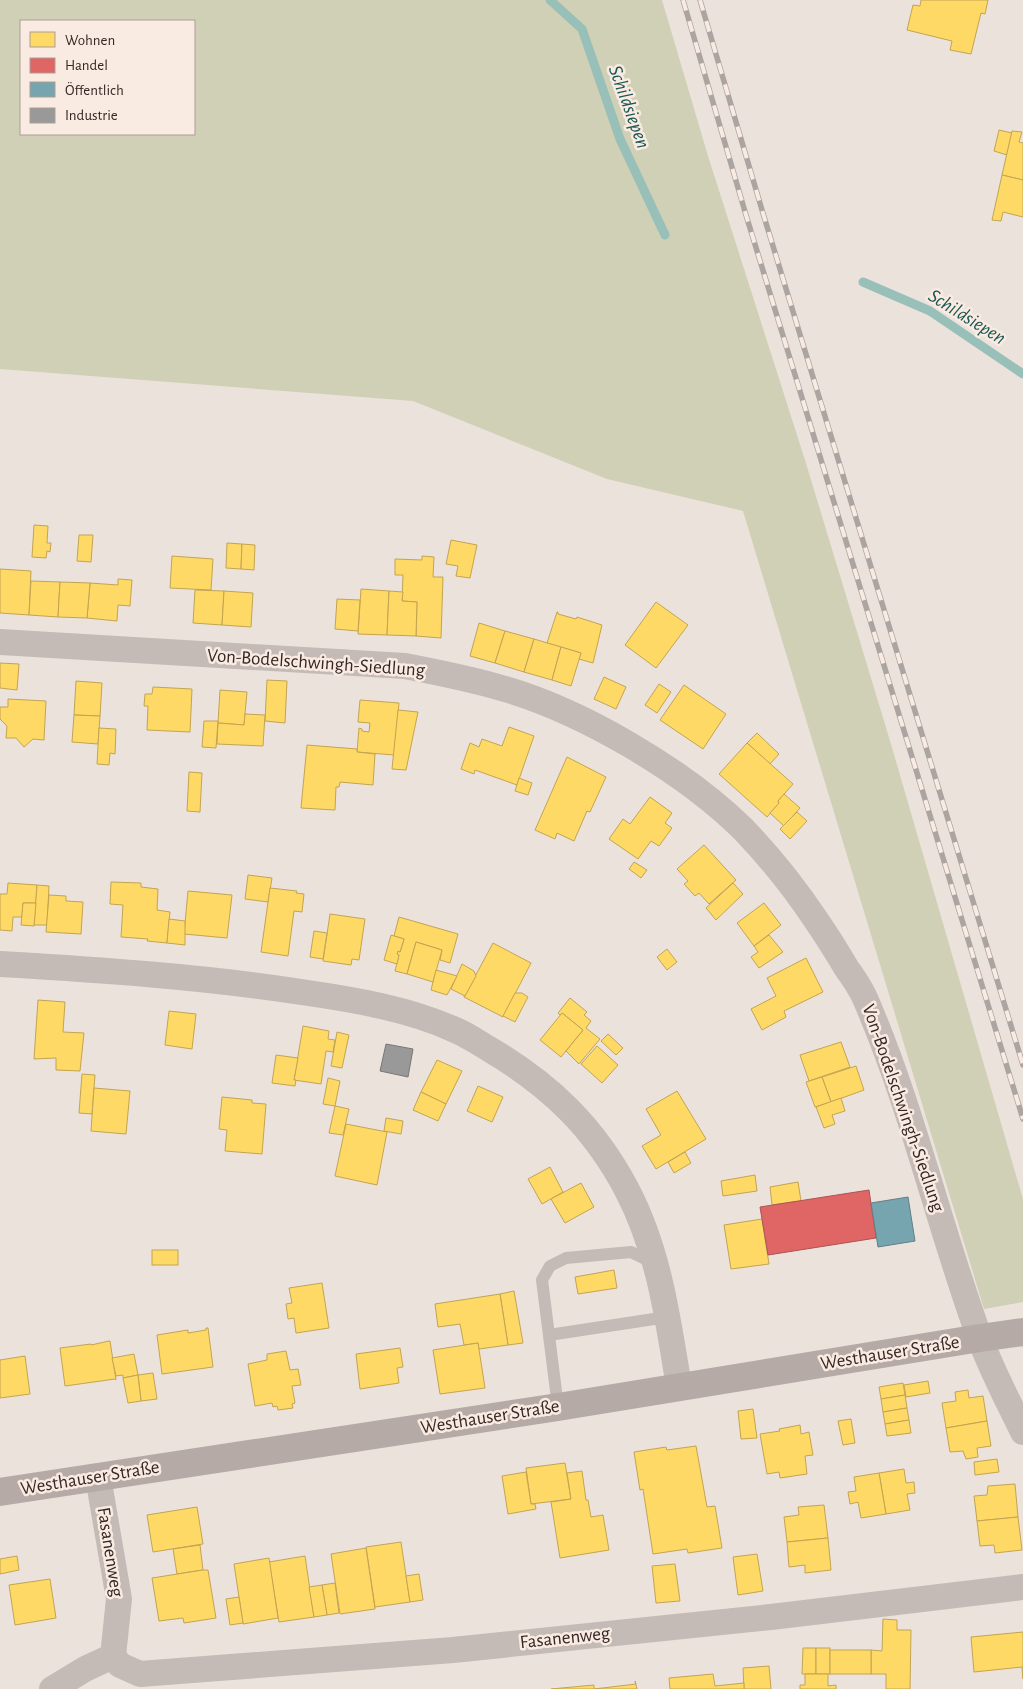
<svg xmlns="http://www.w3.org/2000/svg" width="1023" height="1689" font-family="'Alegreya Sans',sans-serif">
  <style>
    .green { fill: #d0d0b6; fill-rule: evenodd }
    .homes { fill: #ffd966; stroke: #c2a452 }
    .shops { fill: #e06666; stroke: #ac5352 }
    .public { fill: #76a5af; stroke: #627f86 }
    .industry { fill: #999; stroke: #7b7776 }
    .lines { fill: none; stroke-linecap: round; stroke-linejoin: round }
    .stream { stroke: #98bfb8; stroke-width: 9 }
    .service { stroke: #c4bab6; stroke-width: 12 }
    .minor { stroke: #c4bab6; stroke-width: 26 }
    .secondary { stroke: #b5aaa6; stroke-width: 28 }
    .rail-casing { stroke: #aca4a0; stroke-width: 5.5 }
    .rail { stroke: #faebe2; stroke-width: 4; stroke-dasharray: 11; stroke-linecap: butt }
    .labels { text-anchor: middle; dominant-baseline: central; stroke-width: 5; stroke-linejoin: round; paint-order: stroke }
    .street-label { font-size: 19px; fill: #342725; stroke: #faebe2 }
    .water-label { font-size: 20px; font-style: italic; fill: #195752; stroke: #faebe2 }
  </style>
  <rect width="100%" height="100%" fill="#ece2dc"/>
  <path class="green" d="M0,0H662L708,156L805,460L891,744L1016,1175L1023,1199V1302L984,1309L743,511L607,479L413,401L0,369ZM21,21H194V134H21Z"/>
  <g class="homes">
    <path d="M921,0H988L985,14L981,13L971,54L950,50L952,41L907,30L913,5L920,6Z"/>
    <path d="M999,130L1012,133L1007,155L994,151Z"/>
    <path d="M1012,131L1022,132L1019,142L1023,143V180L1002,175Z"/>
    <path d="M1002,175L1023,180V217L1003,212L1001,221L992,220Z"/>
    <path d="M34,525L48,526L47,543H51L50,552L47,551L46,558L32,557Z"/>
    <path d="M79,535H93L91,562L77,561Z"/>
    <path d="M451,540L477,545L470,578L456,576L458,566L446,564Z"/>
    <path d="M227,543L242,544L241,569L226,568Z"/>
    <path d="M242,544L255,545L254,570L241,569Z"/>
    <path d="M172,556L213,559L211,590L170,588Z"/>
    <path d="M422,556L434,557L433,577H443L441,638L416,636L417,602L402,601L403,575H395V559L422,560Z"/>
    <path d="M0,569L31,571L29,615L0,613Z"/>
    <path d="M118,579L132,580L130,606L118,605L117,621L87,618L90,583L118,585Z"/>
    <path d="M31,581L60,582L58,617L29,615Z"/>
    <path d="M60,582L90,583L87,618L58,617Z"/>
    <path d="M361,589L389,591L387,635L358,634Z"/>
    <path d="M195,590L224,591L222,625L193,623Z"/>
    <path d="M224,591L253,593L251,627L222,625Z"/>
    <path d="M389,591L403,592L402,601L417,602L416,636L387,635Z"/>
    <path d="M337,599L360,600L358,631L335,629Z"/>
    <path d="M656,602L688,625L656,668L625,645Z"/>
    <path d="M557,612H558V614L576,619L577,617L602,625L593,663L579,659L581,653L547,643Z"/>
    <path d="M479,623L505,631L495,663L470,656Z"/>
    <path d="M505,631L534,639L524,672L495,663Z"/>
    <path d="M534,639L561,647L552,680L524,672Z"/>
    <path d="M561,647L581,653L571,686L552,680Z"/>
    <path d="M0,663L19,664L17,690L0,688Z"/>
    <path d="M604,677L626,687L616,709L594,699Z"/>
    <path d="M267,680L287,681L285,723L265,721Z"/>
    <path d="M76,681L102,683L100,716L74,715Z"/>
    <path d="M659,684L671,692L657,713L645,705Z"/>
    <path d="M684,685L726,714L703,749L660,720Z"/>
    <path d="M153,687L192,689L190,732L147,730L148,706H144L145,694H152Z"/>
    <path d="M220,690L247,692L244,725L218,723Z"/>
    <path d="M8,699L46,701L44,740L33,739L24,747L16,738H6L7,726L0,719V707H8Z"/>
    <path d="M360,700L399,703L394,755L357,752L359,728L362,729V731L369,732L370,723L358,722Z"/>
    <path d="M398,710L418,712L406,770L392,769Z"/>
    <path d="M245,714L265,715L263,746L217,744L218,723L244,725Z"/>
    <path d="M74,715L100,716L98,744L72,742Z"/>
    <path d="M204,721H218L216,748L202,747Z"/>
    <path d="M509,727L534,736L517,785L475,770L474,774L461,769L470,743L479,747L482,739L502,746Z"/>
    <path d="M99,728L116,729L115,754L110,753L109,765L97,764Z"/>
    <path d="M757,733L779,754L770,764L747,743Z"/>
    <path d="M747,743L793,784L778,801L779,803L767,817L719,774Z"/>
    <path d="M307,745L357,749V752L375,754L373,785L340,782L339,787H336L335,810L301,808Z"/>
    <path d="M567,757L606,777L590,812L587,811L574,841L557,833L555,839L535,830Z"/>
    <path d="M189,772L202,773L200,812L187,811Z"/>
    <path d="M519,778L532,783L528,795L515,791Z"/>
    <path d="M784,794L800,808L784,826L770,813L779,803L778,801Z"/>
    <path d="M650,797L672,813L665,823L672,828L659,846L651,841L638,859L609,839L623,819L630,824Z"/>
    <path d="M797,812L807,821L790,839L780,829Z"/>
    <path d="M704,845L736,880L709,904L699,893L695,896L684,884L688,881L677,869Z"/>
    <path d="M634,862L647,870L641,878L629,869Z"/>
    <path d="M248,875L272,878L268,902L245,899Z"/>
    <path d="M111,882L141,883V887L158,889L157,910L170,912L167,943L147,941L148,939L121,937L123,905L110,904Z"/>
    <path d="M8,883L37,885L36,903H23L22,917H13L12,931L0,930V894H7Z"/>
    <path d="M733,883L743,894L716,920L706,908Z"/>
    <path d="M37,885L49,886L47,925H34Z"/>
    <path d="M270,888L297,891L296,893L304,894L302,912L294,911L288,956L261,952Z"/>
    <path d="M188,891L232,895L227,938L184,934Z"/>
    <path d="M49,895L66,896V901L83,902L81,934L46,932Z"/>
    <path d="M23,903H36L34,926L21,925Z"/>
    <path d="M764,903L781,925L754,946L737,923Z"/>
    <path d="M330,914L365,919L359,960L352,959L351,965L323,961Z"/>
    <path d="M399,917L458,934L450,963L440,960L442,950L416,942L407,974L395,971L399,955L397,954L398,951L400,952L404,939L394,936Z"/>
    <path d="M169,919L185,921V945L167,943Z"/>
    <path d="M314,931L327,933L323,959L310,957Z"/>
    <path d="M391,935L404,939L400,952L398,951L397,954L399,955L397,964L384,960Z"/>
    <path d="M769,935L783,952L759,968L751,957L758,952L754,946Z"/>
    <path d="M416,942L442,950L433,982L407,974Z"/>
    <path d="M493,943L531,963L503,1017L464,997Z"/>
    <path d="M667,949L677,962L667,970L657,957Z"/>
    <path d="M806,958L823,992L784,1011L786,1017L762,1030L751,1009L776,996L767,978Z"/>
    <path d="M462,964L474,971L476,976L465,996L451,989Z"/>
    <path d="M436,970L457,976L447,995L431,990Z"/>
    <path d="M515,993H522L528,997L515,1022L503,1016Z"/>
    <path d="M570,998L587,1012L584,1015L591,1021L586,1028L600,1039L579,1064L566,1051L583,1030L562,1013L560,1015L558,1013Z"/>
    <path d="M38,1000L65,1002L63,1032L84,1033L80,1071L56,1070V1058L34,1059Z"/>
    <path d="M169,1011L196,1014L192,1049L165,1045Z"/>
    <path d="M562,1013L583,1030L561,1057L540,1040Z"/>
    <path d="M303,1026L329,1031L328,1039L335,1040L333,1052L326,1051L321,1084L294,1080Z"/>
    <path d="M337,1032L349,1035L342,1068L331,1066Z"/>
    <path d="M608,1034L623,1048L616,1055L601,1041Z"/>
    <path d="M841,1042L850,1067L809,1081L800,1055Z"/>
    <path d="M597,1046L618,1065L602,1083L581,1064Z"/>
    <path d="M276,1055L298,1058L294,1080H296L295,1086L272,1083Z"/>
    <path d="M437,1060L462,1071L446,1104L421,1092Z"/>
    <path d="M856,1066L864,1090L831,1102L822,1077Z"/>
    <path d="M82,1074L95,1075L92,1114L79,1113Z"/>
    <path d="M822,1077L831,1102L815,1107L806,1082Z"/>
    <path d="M328,1078L340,1081L335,1106L323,1104Z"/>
    <path d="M478,1086L503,1097L492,1122L467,1111Z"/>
    <path d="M94,1088L130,1091L126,1134L91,1131Z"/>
    <path d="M677,1091L706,1139L656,1169L642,1146L661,1135L646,1109Z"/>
    <path d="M421,1092L446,1104L438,1121L413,1110Z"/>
    <path d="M222,1097L252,1100V1103L266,1104L262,1154L225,1151L227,1130L219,1129Z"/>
    <path d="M841,1098L845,1111L832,1115L835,1124L824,1128L816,1107Z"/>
    <path d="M335,1106L349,1109L343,1135L329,1133Z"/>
    <path d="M386,1118L403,1121L401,1134L384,1131Z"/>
    <path d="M346,1124L387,1132L377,1185L335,1176Z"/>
    <path d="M685,1152L691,1163L674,1173L668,1162Z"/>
    <path d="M550,1167L563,1192L542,1204L528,1179Z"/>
    <path d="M755,1175L757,1191L723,1196L721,1181Z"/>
    <path d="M798,1182L801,1201L772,1205L770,1187Z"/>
    <path d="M581,1183L594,1207L565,1223L551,1199Z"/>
    <path d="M762,1219L769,1264L731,1269L724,1225Z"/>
    <rect x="152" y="1250" width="26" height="15"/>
    <path d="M614,1270L617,1288L578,1294L575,1277Z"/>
    <path d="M322,1283L329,1328L296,1333L294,1318L288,1319L286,1304L292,1303L289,1288Z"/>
    <path d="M514,1291L523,1343L508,1345L500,1294Z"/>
    <path d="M500,1294L508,1345L479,1349L478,1343L464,1345L460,1324L438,1327L435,1304Z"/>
    <path d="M206,1328H208L213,1367L162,1374L157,1335L188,1330V1333L206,1330Z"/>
    <path d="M109,1341H110L116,1380L115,1379L65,1386L60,1348L91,1344V1345Z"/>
    <path d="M478,1343L485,1388L440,1394L433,1350Z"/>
    <path d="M400,1348L403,1367L397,1368L399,1383L360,1389L356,1354Z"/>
    <path d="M286,1351L290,1370L298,1369L301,1385L292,1386L295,1403L292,1404L293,1408L278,1410L277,1406L273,1407L272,1403L255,1406L248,1364L267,1360V1354Z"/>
    <path d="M134,1354L138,1375L123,1378V1375L116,1376L112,1358Z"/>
    <path d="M25,1356L30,1394L0,1398V1360Z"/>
    <path d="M153,1373L157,1399L141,1401L138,1375Z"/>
    <path d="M138,1375L141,1401L128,1403L123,1378Z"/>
    <path d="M928,1381L930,1393L906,1397L904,1385Z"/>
    <path d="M903,1383L905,1395L881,1399L879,1387Z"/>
    <path d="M968,1390L969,1398L983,1396L987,1421L946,1428L942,1403L956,1401L955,1392Z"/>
    <path d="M905,1395L907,1408L883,1412L881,1399Z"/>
    <path d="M907,1408L909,1420L885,1424L883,1412Z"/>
    <path d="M753,1409L757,1438L741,1439L738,1411Z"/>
    <path d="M851,1419L855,1443L843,1445L838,1421Z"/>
    <path d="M909,1420L911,1433L887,1436L885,1424Z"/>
    <path d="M987,1421L991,1446L977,1448L978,1457L966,1459L963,1451L950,1452L946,1428Z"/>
    <path d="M800,1425L801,1434L809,1432L813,1455L805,1456L807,1474L780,1478L779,1472L767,1474L760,1434L780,1431L779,1429Z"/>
    <path d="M696,1446L707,1507L715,1506L722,1548L688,1553L687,1549L653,1554L643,1489L640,1490L634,1452L666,1447L667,1450Z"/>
    <path d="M997,1459L999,1472L975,1475L974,1462Z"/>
    <path d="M565,1463L571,1499L531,1504L526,1468Z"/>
    <path d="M904,1469L906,1483L914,1482L915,1493L907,1494L910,1510L886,1514L879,1473Z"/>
    <path d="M582,1471L586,1500H588L591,1517L603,1515L609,1550L560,1558L551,1502L571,1499L567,1473Z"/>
    <path d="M526,1472L531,1504H535L536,1509L508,1514L502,1476Z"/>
    <path d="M879,1473L886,1514L861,1518L858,1502L850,1504L848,1492L856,1491L854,1477Z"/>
    <path d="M1015,1484L1018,1517L977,1521L974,1496L987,1495L988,1486Z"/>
    <path d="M824,1505L828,1538L787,1542L784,1517L799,1515L798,1507Z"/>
    <path d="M197,1507L203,1544L153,1552L147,1515Z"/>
    <path d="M1018,1517L1022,1550L995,1553L994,1545L980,1546L977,1521Z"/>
    <path d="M828,1538L831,1570L805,1573V1565L789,1567L787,1542Z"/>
    <path d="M401,1542L410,1602L375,1607L366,1547Z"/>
    <path d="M200,1545L203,1570L177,1574L173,1549Z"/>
    <path d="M366,1548L375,1609L340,1614L331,1554Z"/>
    <path d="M757,1554L763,1591L738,1595L733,1557Z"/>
    <path d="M17,1556L19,1570L0,1574V1559Z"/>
    <path d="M305,1556L314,1617L279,1622L269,1562Z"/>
    <path d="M269,1558L278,1618L243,1624L234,1564Z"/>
    <path d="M675,1564L680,1601L656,1603L652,1566Z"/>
    <path d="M203,1570H208L216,1618L184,1623L183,1618L159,1621L152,1578Z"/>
    <path d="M419,1574L423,1600L410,1602L406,1576Z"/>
    <path d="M50,1579L56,1618L15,1625L9,1585Z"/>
    <path d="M335,1583L339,1613L327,1615L322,1585Z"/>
    <path d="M322,1585L327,1615L314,1617L309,1587Z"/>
    <path d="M239,1597L243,1623L230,1625L226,1599Z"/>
    <path d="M883,1619L897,1620V1630H911L910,1689H886V1674H871V1650L882,1651Z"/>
    <path d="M1023,1632V1679L1022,1667L974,1672L971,1637Z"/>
    <path d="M803,1648H816V1674H802Z"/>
    <rect x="816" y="1648" width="14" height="26"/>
    <rect x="830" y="1650" width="41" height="24"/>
    <path d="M769,1666L771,1689H744L743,1668Z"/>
    <path d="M713,1674L715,1686L744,1683V1689H670L669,1678Z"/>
    <path d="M805,1674H828V1686L836,1685V1689H800V1685H805Z"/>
    <path d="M635,1681L637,1689H551L594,1685V1689L636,1684Z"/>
  </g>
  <path class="shops" d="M869,1190L876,1238L768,1255L760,1207Z"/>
  <path class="public" d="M908,1197L915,1241L878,1247L871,1203Z"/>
  <path class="industry" d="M386,1044L413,1049L408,1077L380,1071Z"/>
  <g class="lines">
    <g class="stream">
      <path d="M550,0L582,29L620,139L665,235"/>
      <path d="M863,282L930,311L1023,374"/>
    </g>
    <g class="service">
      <path d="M549,1335L667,1317"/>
      <path d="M558,1407L542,1280L550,1266L566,1258L631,1252L654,1263"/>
    </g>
    <g class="minor">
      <path d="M0,642L405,666C436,672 467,678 498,687C579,709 683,770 743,829C770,857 794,887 816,920C827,936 837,952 847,969C853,977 859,986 864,996C912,1105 938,1224 979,1336C991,1369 1008,1401 1023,1432"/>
      <path d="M0,964C103,970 206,977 308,993C356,1000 408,1009 453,1029C466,1034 477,1042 489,1049C550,1085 594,1127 627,1190C659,1251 668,1319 679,1387"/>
      <path d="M113,1656L120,1665L140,1674L453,1650L771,1617L1023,1587"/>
      <path d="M52,1689L85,1669L113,1656L119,1599L98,1477"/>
    </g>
    <path class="secondary" d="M0,1492L558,1407L980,1338L1023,1332"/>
    <g class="rail-casing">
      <g id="rail">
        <path d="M683,0L746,215L1023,1119"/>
        <path d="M700,0L762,210L1023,1065"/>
      </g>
    </g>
    <use href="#rail" class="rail"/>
  </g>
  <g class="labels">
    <g class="street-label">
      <text transform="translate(316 663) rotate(4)">Von-Bodelschwingh-Siedlung</text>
      <text transform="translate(903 1108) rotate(71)">Von-Bodelschwingh-Siedlung</text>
      <text transform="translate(890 1353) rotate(-9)">Westhauser Straße</text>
      <text transform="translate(490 1417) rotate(-9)">Westhauser Straße</text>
      <text transform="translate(90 1478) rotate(-9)">Westhauser Straße</text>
      <text transform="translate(110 1552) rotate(81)">Fasanenweg</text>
      <text transform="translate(565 1638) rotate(-6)">Fasanenweg</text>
    </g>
    <g class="water-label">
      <text transform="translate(629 107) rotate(70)">Schildsiepen</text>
      <text transform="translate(967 317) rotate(32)">Schildsiepen</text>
    </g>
  </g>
  <rect x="20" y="20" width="175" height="115" fill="#faebe2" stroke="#ab9d96"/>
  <rect x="30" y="32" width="25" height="15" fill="#ffd966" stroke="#ab9d96"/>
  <text x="65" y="45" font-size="15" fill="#342725">Wohnen</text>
  <rect x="30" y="58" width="25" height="15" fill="#e06666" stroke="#ab9d96"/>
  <text x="65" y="70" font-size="15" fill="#342725">Handel</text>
  <rect x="30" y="82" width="25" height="15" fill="#76a5af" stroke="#ab9d96"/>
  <text x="65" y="95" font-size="15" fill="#342725">Öffentlich</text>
  <rect x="30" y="108" width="25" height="15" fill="#999999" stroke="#ab9d96"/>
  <text x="65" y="120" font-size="15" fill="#342725">Industrie</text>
</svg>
